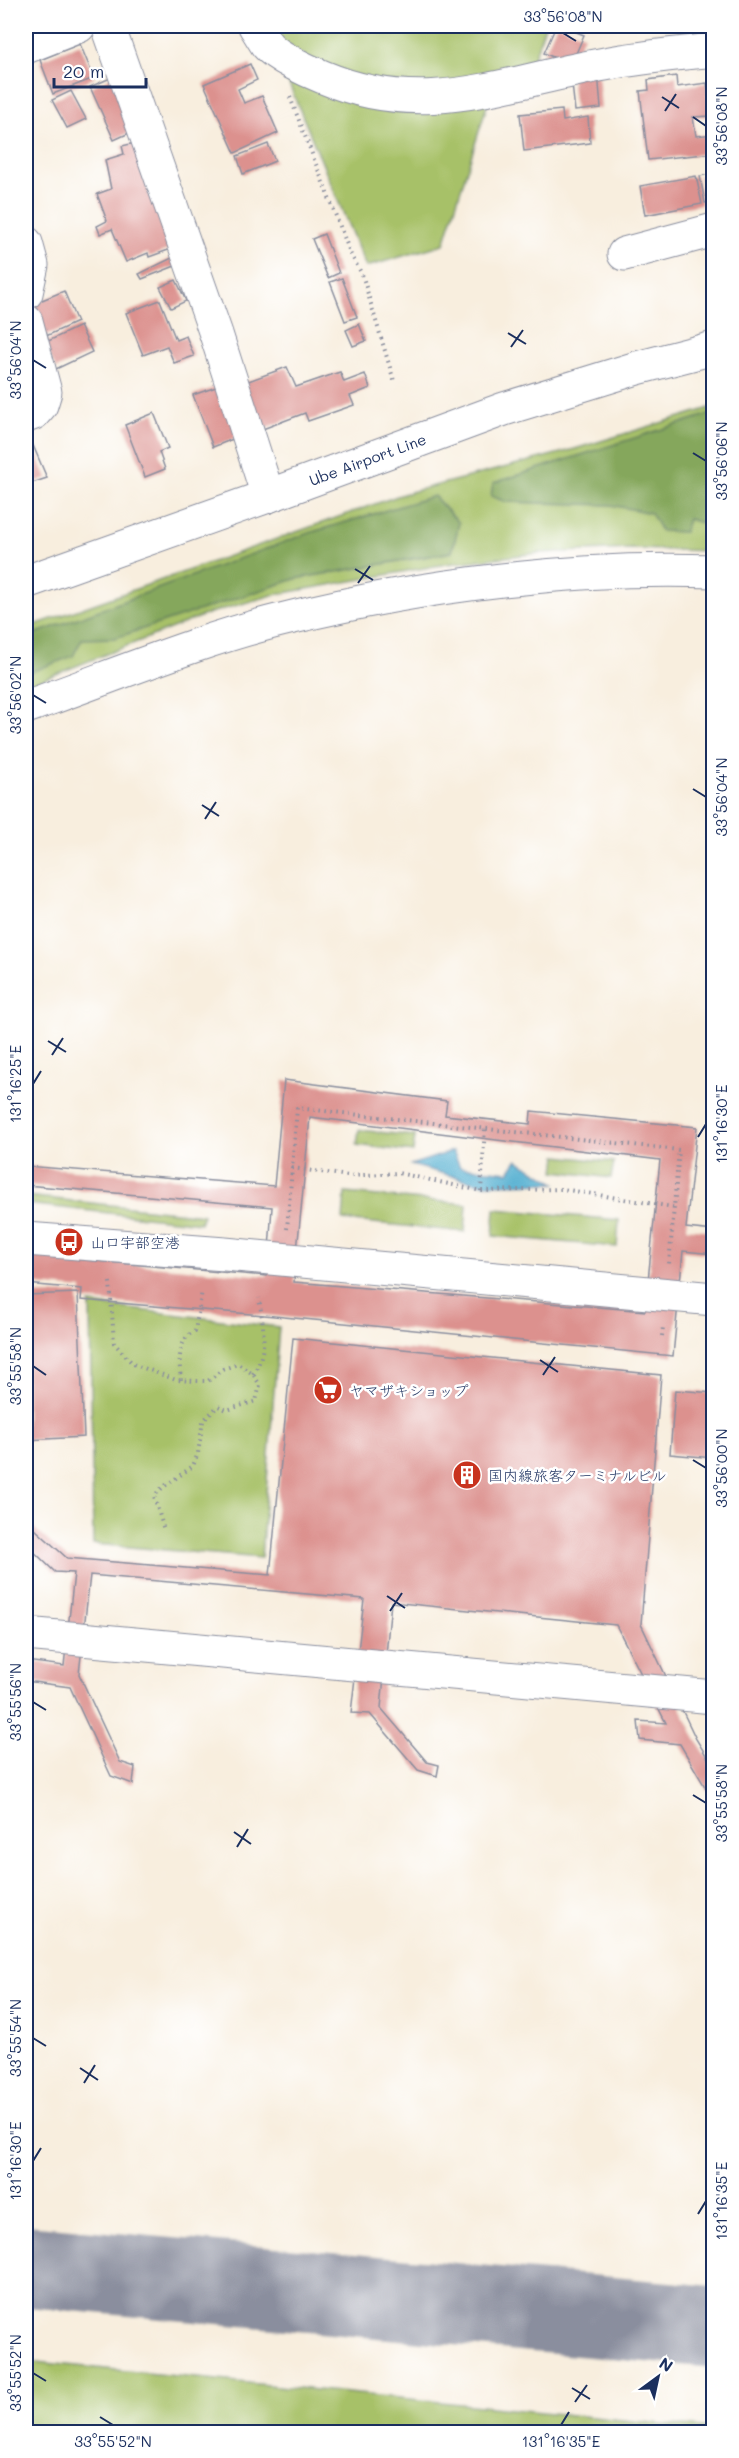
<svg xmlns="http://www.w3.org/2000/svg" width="739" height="2458" font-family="Mali,'Klee One',sans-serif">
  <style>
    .green { fill: #a7c167; stroke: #617862; stroke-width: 1.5 }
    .forest { fill: #85a75c; stroke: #506b5d; stroke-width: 1.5 }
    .water { fill: #52afd0; stroke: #366f97; stroke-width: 1.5 }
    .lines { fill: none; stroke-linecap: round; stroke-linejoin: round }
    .taxiway { stroke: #8a8e9e; stroke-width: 82 }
    .building { fill: #dc918e; fill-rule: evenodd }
    .minor-casing { stroke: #8a8e9e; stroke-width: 35 }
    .major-casing { stroke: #8a8e9e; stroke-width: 35 }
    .path { stroke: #8a8e9e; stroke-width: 4; stroke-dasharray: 1.5 4.5; stroke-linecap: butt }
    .minor { stroke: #fff; stroke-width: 33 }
    .major { stroke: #fff; stroke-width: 33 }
    .ticks { fill: none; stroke: #1b2f5e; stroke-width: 2 }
    .labels { text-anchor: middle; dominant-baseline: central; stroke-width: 5; stroke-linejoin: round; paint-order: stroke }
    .street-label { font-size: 15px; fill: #1b2f5e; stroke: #fff }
    .poi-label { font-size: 15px; fill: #1b2f5e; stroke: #fff; text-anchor: start }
    .neatline { fill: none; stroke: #1b2f5e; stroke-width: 2 }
    .ticks-label { font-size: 15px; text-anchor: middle; fill: #1b2f5e }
  </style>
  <rect width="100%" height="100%" fill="#fff"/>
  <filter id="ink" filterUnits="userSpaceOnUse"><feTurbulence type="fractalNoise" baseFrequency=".0167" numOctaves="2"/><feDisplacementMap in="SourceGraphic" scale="12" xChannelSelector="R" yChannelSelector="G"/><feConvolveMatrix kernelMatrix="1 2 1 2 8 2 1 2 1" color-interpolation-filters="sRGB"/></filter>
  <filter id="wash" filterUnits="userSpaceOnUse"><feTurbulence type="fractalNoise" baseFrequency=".008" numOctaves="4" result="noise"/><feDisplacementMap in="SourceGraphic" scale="24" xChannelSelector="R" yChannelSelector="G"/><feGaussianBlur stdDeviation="1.35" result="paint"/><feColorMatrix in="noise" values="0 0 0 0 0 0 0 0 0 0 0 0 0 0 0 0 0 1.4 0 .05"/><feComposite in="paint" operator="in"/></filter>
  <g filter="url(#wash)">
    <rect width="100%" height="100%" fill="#f8eede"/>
    <g class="green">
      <path d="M262,26H545L529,72L490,96L444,244L366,267L273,46Z"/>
      <path d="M713,407V551L631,549L539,553L447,564L273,595L210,613L26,686V628L403,494L568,451Z"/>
      <path d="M359,1130L415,1136L413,1152L357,1145Z"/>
      <path d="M557,1156L614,1162L611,1178L555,1171Z"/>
      <path d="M345,1193L467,1204L465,1232L343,1220Z"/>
      <path d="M26,1196L203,1215L200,1223L26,1204Z"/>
      <path d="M495,1209L619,1220L617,1247L493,1236Z"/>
      <path d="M90,1304L279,1327L261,1558L93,1544Z"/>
      <path d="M26,2361L713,2429V2432H26Z"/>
    </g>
    <g class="forest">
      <path d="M713,413V526L688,519L684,532L661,531L651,513L611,505L506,502L491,496L493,483Z"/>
      <path d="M434,496L459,523L452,552L295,579L115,638L82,639L73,656L26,674V637L309,533Z"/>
    </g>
    <path class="water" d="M453,1151L460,1167L509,1172L517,1160L555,1183L482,1184L411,1165Z"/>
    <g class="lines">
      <path class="taxiway" d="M26,2266L714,2327"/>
    </g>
    <g id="blocks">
      <g class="building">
        <path d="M556,26H561L584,35L571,65L544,53Z"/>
        <path d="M80,44L94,78L53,94L40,60Z"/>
        <path d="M250,64L257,80L238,89L244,103L262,96L278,133L235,153L204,84Z"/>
        <path d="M598,72L601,108L575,111L571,75Z"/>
        <path d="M115,76L138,129L114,140L90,87Z"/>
        <path d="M676,76L677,87L707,83L711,116L693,117L696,136L714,134V153L648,160L640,91L649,90L648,80Z"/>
        <path d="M71,91L86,119L67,128L52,100Z"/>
        <path d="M562,110L563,121L588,117L590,143L524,151L520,114Z"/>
        <path d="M135,143L150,195L171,249L149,257L148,253L126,262L112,229L100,234L97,226L107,221L97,194L111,189L105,160L124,154L122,146Z"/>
        <path d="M268,144L275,161L243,174L237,156Z"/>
        <path d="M714,173V202L705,203L700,176Z"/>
        <path d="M696,176L702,204L645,215L640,186Z"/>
        <path d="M324,234L339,273L328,278L312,239Z"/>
        <path d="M176,256L180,264L142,279L139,274Z"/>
        <path d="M342,278L357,317L345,321L330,282Z"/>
        <path d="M176,280L186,301L171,308L160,287Z"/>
        <path d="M64,291L77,322L44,337L30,305Z"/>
        <path d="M160,300L176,340L186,336L194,356L174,363L167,346L143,355L126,313Z"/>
        <path d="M359,324L366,341L353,346L346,330Z"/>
        <path d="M80,326L92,352L56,369L44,343Z"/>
        <path d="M287,367L296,387L340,372L344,382L365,374L370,388L350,396L354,405L308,421L305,413L260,430L243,383Z"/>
        <path d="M219,386L238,437L213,447L193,395Z"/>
        <path d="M154,413L168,448L159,452L165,469L145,477L125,425Z"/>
        <path d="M26,429L47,478L26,485Z"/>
        <path d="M284,1080L447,1101L445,1115L530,1124L531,1111L697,1127L686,1228L714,1231V1254L683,1251L673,1356L264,1315L81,1300L82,1289L26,1284V1255L267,1276L272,1207L26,1185V1166L274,1186ZM310,1117L660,1160L645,1311L294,1282Z"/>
        <path d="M78,1293L84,1437L26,1440V1295Z"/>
        <path d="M293,1338L661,1375L641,1624L696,1739L714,1768V1802L680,1744L640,1740L638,1721L666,1723L616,1625L391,1602L381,1708L427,1762L439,1765L437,1776L418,1770L370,1714L351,1713L364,1599L90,1575L79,1674L120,1762L135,1767L133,1784L111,1776L70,1687L26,1681V1661L64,1666L74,1573L55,1572L26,1544V1521L67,1558L270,1575Z"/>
        <path d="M675,1390L714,1393V1458L670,1454Z"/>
      </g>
    </g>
  </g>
  <g filter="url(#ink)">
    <use href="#blocks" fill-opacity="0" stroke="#8a8e9e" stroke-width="1.5"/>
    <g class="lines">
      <g class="minor-casing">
        <g id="minor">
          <path d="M108,26L216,334L268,496"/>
          <path d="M255,26C259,32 263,39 267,45C277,57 308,71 323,77C425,120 503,82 605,64C641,57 677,54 714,50"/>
          <path d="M26,47L79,26"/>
          <path d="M26,243L32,265L26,293"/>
          <path d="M624,254L714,230"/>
          <path d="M26,321L45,392L41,405L34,413L26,416"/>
          <path d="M26,707C111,677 201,639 289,618C422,585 577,566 714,571"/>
          <path d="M26,1239L225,1254L714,1299"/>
          <path d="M26,1634L714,1697"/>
        </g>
      </g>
      <g class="major-casing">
        <g id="major">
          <path id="s1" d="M26,582L268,496L504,409L637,368L714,348"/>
        </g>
      </g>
      <g class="path">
        <path d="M290,97L351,255L362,274L394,381"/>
        <path d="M292,1168L349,1176L398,1173L481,1191L562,1189L673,1207"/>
        <path d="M481,1191L485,1128"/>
        <path d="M287,1229L297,1108L679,1150L669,1264"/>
        <path d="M110,1282L114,1343L133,1364L176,1380L197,1381H208L223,1369L238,1364L253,1374L260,1385L256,1401L227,1410L218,1406L203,1421L198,1453L193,1466L162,1488L154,1496L164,1530"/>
        <path d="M662,1336L663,1327"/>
        <path d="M253,1374C269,1350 263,1325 259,1298"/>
        <path d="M181,1380C179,1363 177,1339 195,1331L202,1291"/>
      </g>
      <use href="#minor" class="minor"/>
      <use href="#major" class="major"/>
    </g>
  </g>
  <path class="ticks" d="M563,33L576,41M662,97L679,108M665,111L676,94M693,117L706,126M508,333L526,344M511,347L523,330M33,360L46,368M693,453L706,461M355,569L373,580M358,583L370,566M33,695L46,703M693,789L706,797M202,805L219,816M205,819L216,802M48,1041L66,1052M52,1055L63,1038M33,1084L41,1071M698,1137L706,1124M540,1360L558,1372M33,1366L46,1375M543,1375L555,1357M693,1460L706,1468M387,1596L405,1608M390,1611L402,1593M33,1702L46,1710M693,1795L706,1803M234,1832L251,1844M237,1847L248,1829M33,2038L46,2046M80,2068L98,2080M84,2083L95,2065M33,2161L41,2148M698,2214L706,2201M33,2373L46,2381M572,2388L590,2399M575,2402L587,2385M100,2417L113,2425M561,2425L569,2412"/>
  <defs>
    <g id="bus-disc" transform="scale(1.5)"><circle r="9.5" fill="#c8321e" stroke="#fff"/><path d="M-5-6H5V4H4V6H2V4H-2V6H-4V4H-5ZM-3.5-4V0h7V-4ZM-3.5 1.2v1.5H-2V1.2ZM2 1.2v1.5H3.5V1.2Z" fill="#fff"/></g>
    <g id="supermarket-disc" transform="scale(1.5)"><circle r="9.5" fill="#c8321e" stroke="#fff"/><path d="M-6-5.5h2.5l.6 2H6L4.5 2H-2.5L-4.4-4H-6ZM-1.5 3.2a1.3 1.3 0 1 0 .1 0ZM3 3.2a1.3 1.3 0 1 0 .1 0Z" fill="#fff"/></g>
    <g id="building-disc" transform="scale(1.5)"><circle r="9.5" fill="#c8321e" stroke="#fff"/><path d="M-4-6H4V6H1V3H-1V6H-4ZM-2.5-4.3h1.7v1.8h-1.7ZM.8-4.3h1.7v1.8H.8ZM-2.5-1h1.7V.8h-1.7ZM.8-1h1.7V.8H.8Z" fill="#fff"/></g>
  </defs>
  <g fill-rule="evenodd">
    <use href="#bus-disc" x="69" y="1242"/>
    <use href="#supermarket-disc" x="328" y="1390"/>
    <use href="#building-disc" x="467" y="1475"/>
  </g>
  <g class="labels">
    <g class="street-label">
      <text stroke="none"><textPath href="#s1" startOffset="363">Ube Airport Line</textPath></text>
    </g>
    <g class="poi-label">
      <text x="90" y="1242">山口宇部空港</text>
      <text x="349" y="1390">ヤマザキショップ</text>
      <text x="488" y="1475">国内線旅客ターミナルビル</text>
    </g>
  </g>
  <rect width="739" height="2458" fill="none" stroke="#fff" stroke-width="66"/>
  <g transform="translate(658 2377) rotate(33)" stroke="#ffffff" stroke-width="4.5" paint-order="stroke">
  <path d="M0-4.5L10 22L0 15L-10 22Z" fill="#1b2f5e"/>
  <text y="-9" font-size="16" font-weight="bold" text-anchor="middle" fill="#1b2f5e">N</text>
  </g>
  <path d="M54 78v9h92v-9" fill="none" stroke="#1b2f5e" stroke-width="3"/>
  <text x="63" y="78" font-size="18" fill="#1b2f5e" stroke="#ffffff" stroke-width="4.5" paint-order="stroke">20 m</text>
  <rect x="33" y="33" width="673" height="2392" class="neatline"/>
  <g class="ticks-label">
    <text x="563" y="22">33°56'08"N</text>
    <text transform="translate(722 126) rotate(-90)" y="5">33°56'08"N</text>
    <text transform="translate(16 360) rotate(-90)" y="5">33°56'04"N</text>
    <text transform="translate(722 461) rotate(-90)" y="5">33°56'06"N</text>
    <text transform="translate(16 695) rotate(-90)" y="5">33°56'02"N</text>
    <text transform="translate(722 797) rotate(-90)" y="5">33°56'04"N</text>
    <text transform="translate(16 1084) rotate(-90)" y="5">131°16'25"E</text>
    <text transform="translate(722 1124) rotate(-90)" y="5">131°16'30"E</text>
    <text transform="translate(16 1366) rotate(-90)" y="5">33°55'58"N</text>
    <text transform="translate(722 1468) rotate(-90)" y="5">33°56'00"N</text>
    <text transform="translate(16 1702) rotate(-90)" y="5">33°55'56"N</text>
    <text transform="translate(722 1803) rotate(-90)" y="5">33°55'58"N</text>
    <text transform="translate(16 2038) rotate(-90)" y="5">33°55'54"N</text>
    <text transform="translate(16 2161) rotate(-90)" y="5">131°16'30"E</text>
    <text transform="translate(722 2201) rotate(-90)" y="5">131°16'35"E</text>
    <text transform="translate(16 2373) rotate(-90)" y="5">33°55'52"N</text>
    <text x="113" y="2447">33°55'52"N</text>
    <text x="561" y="2447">131°16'35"E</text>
  </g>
</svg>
